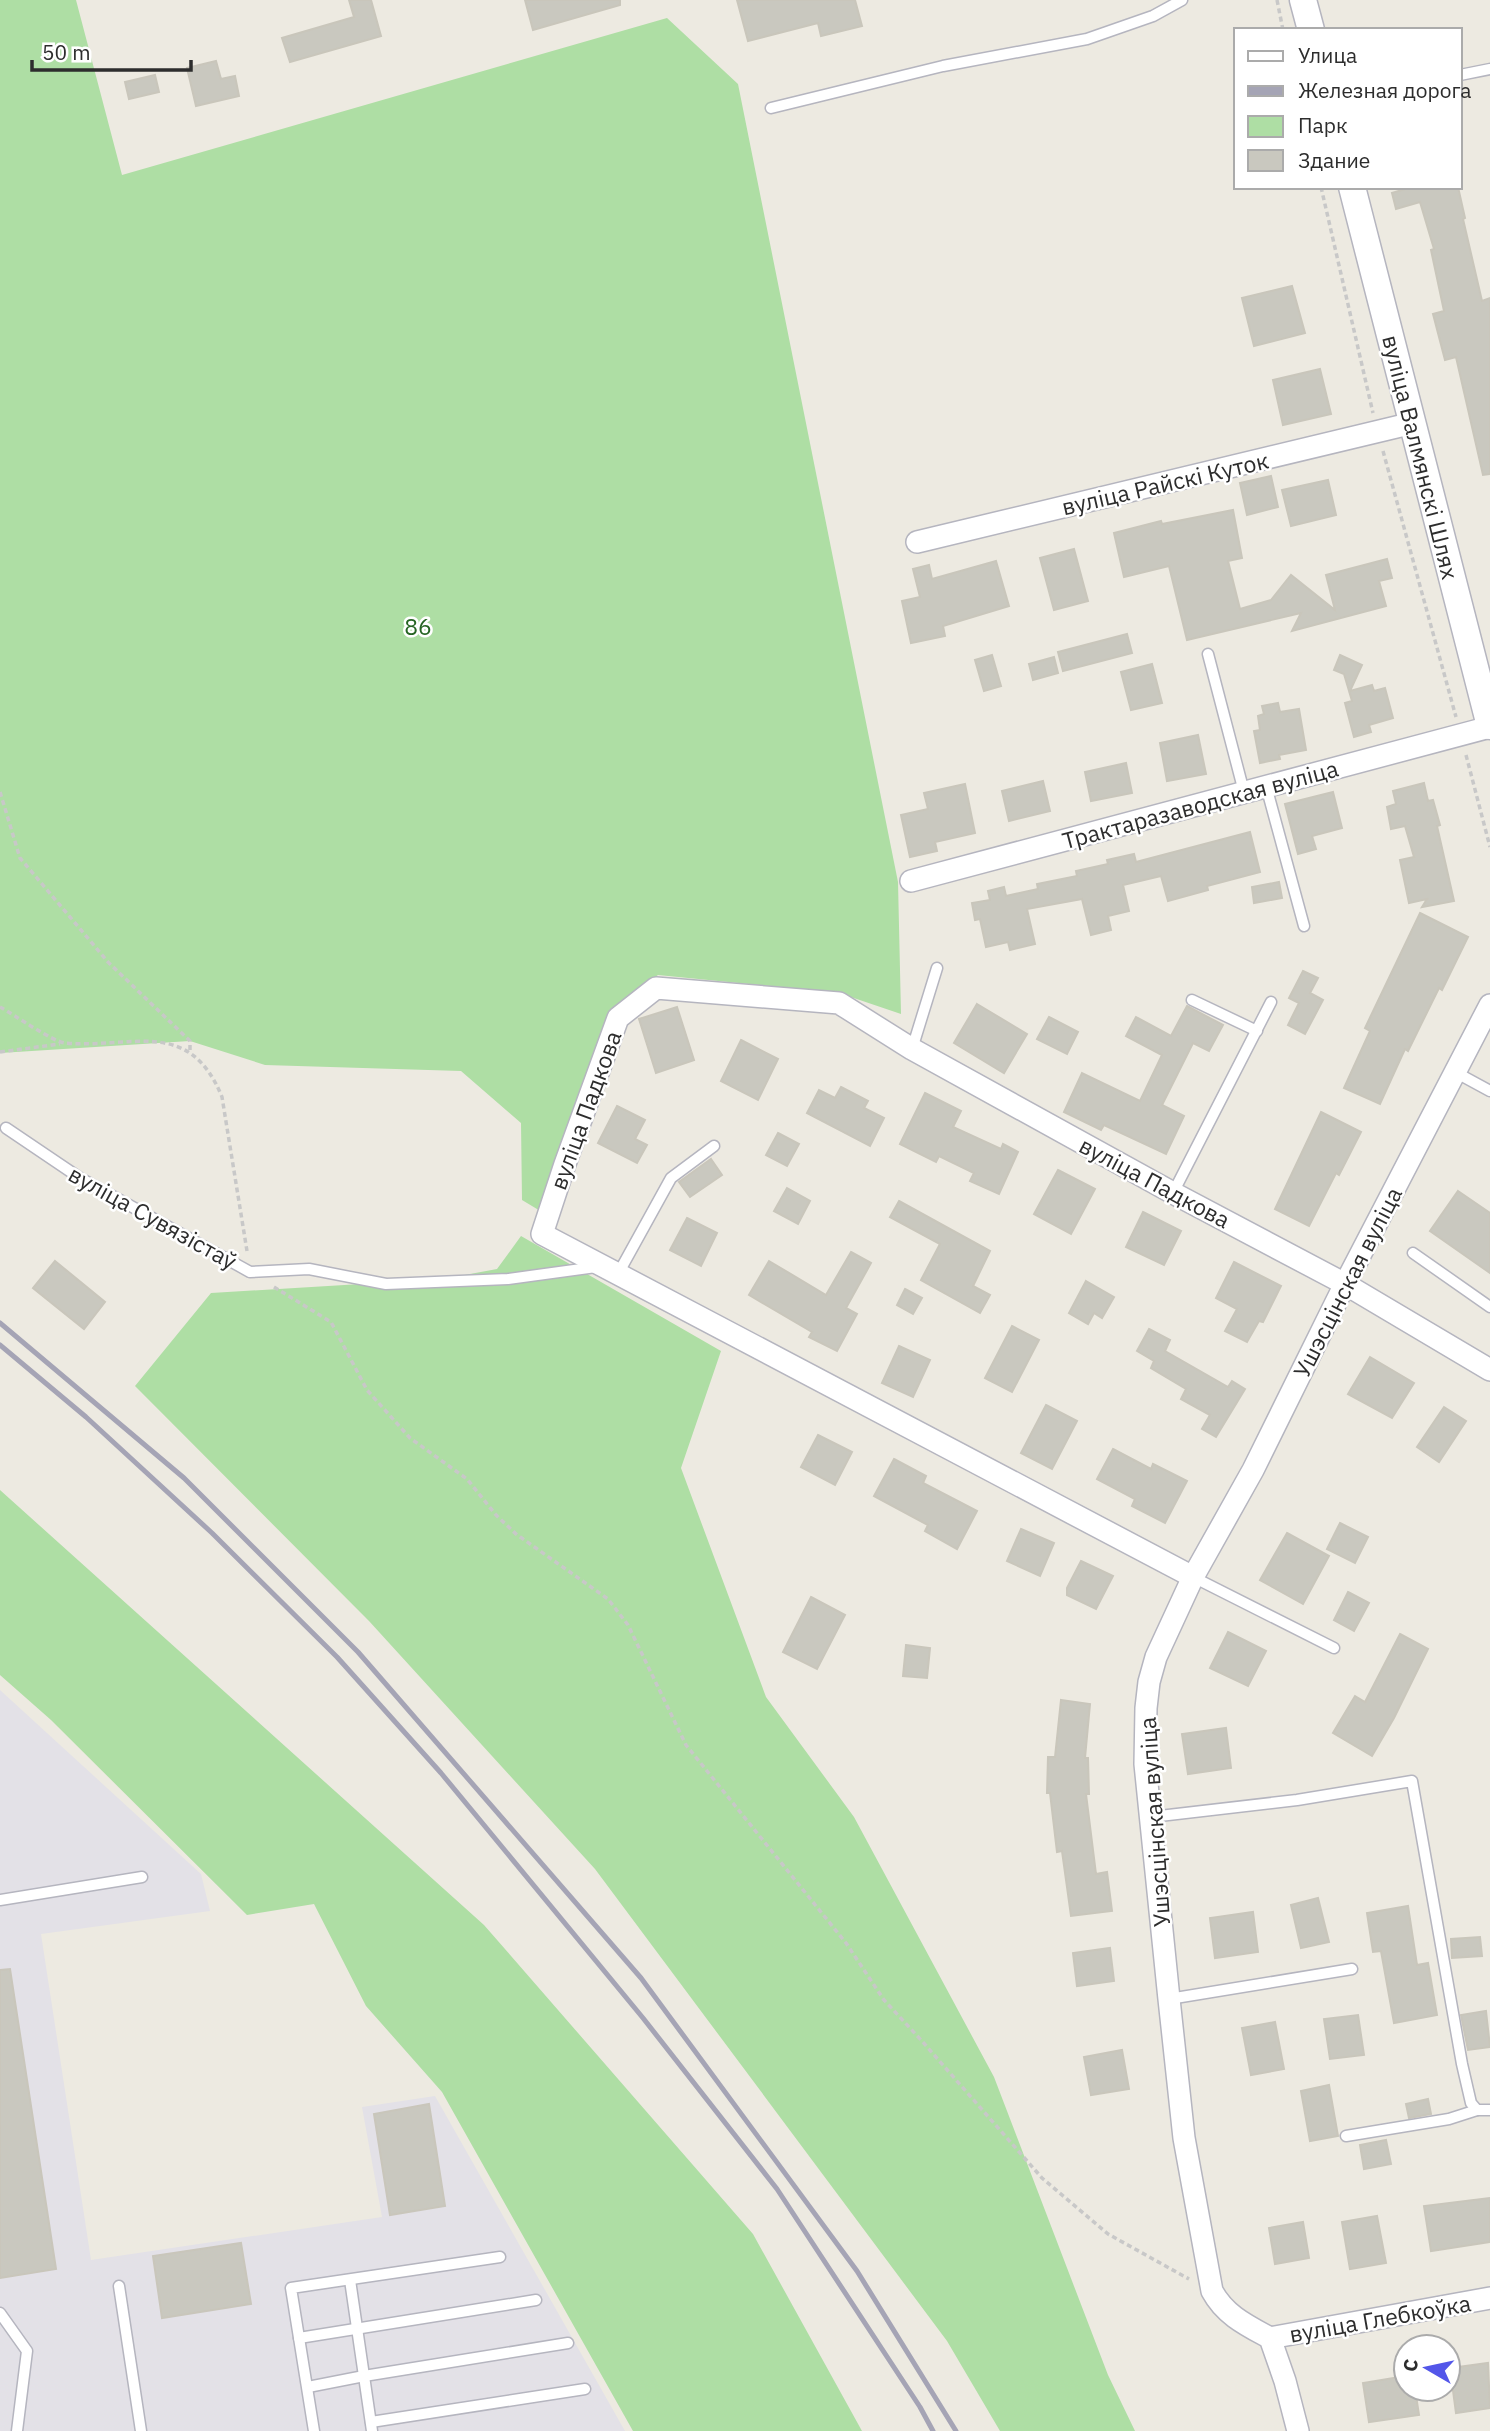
<svg xmlns="http://www.w3.org/2000/svg" width="1490" height="2431" font-family="'IBM Plex Sans',sans-serif">
  <style>
    .industrial { fill: #e3e1e7 }
    .green { fill: #aedea4 }
    .building { fill: #c9c8bf; stroke: #c9c6bb; stroke-width: 2 }
    .lines { fill: none; stroke-linecap: round; stroke-linejoin: round }
    .service-casing { stroke: #b5b5bf; stroke-width: 13 }
    .minor-casing { stroke: #b5b5bf; stroke-width: 24 }
    .tertiary-casing { stroke: #b5b5bf; stroke-width: 29 }
    .path { stroke: #c8c8c8; stroke-width: 3.5; stroke-dasharray: 5 3.5; stroke-linecap: butt }
    .service { stroke: #fff; stroke-width: 10 }
    .minor { stroke: #fff; stroke-width: 21 }
    .tertiary { stroke: #fff; stroke-width: 26 }
    .rail { stroke: #a5a4b5; stroke-width: 5 }
    .labels { text-anchor: middle; dominant-baseline: central; stroke-width: 5; stroke-linejoin: round; paint-order: stroke }
    .street-label { font-size: 23px; fill: #2d2d2d; stroke: #fff }
    .park-label { font-size: 23px; fill: #266523; stroke: #fff }
  </style>
  <rect width="100%" height="100%" fill="#edeae1"/>
  <path class="industrial" d="M0,1690L201,1874L210,1911L41,1934L91,2260L382,2217L362,2107L435,2096L625,2431H0Z"/>
  <g class="green">
    <path d="M0,0H76L122,175L667,18L738,84L898,882L901,1014L839,993L658,975L611,1010L542,1212L522,1200L521,1123L461,1071L265,1065L190,1041L0,1053Z"/>
    <path d="M521,1236L721,1351L681,1468L766,1697L854,1817L994,2077L1108,2375L1135,2431H1000L947,2341L595,1869L369,1621L135,1386L211,1293L443,1279L497,1269Z"/>
    <path d="M0,1490L484,1925L753,2234L862,2431H633L442,2092L366,2006L314,1904L247,1915L51,1720L0,1675Z"/>
  </g>
  <g class="building">
    <path d="M349,0H371L381,36L290,62L282,38L354,17Z"/>
    <path d="M525,0H620V5L533,30Z"/>
    <path d="M737,0H855L862,26L821,36L818,23L748,41Z"/>
    <path d="M216,61L221,79L235,76L239,96L196,106L187,68Z"/>
    <path d="M155,75L159,92L129,99L125,82Z"/>
    <path d="M1412,187H1458L1465,218L1463,219L1482,301L1490,298V474L1483,475L1456,357L1445,360L1433,314L1444,311L1431,250L1434,249L1420,202L1396,209L1392,193Z"/>
    <path d="M1292,286L1305,333L1254,346L1242,298Z"/>
    <path d="M1320,369L1331,414L1283,425L1273,380Z"/>
    <path d="M1271,476L1278,507L1247,515L1240,483Z"/>
    <path d="M1328,480L1336,515L1291,526L1282,490Z"/>
    <path d="M1233,510L1242,558L1228,561L1240,609L1271,600L1291,575L1335,610L1326,575L1387,559L1392,578L1379,581L1386,606L1292,631L1301,613L1187,640L1169,566L1124,577L1114,533L1161,521L1162,524Z"/>
    <path d="M1074,549L1088,601L1054,610L1040,558Z"/>
    <path d="M996,561L1009,606L943,626L945,636L911,643L902,601L920,597L913,569L929,565L932,579Z"/>
    <path d="M1127,634L1132,653L1063,671L1058,652Z"/>
    <path d="M992,655L1001,686L984,691L975,660Z"/>
    <path d="M1340,655L1362,665L1350,691L1372,685L1374,691L1385,688L1393,718L1369,725L1371,732L1354,737L1345,703L1352,701L1344,674L1334,670Z"/>
    <path d="M1054,657L1058,673L1033,680L1029,664Z"/>
    <path d="M1152,664L1162,703L1131,710L1121,672Z"/>
    <path d="M1278,703L1280,712L1299,709L1306,750L1279,755L1280,759L1260,763L1254,731L1260,730L1258,716L1264,714L1262,706Z"/>
    <path d="M1198,735L1206,774L1167,781L1160,743Z"/>
    <path d="M1126,763L1132,793L1091,801L1085,772Z"/>
    <path d="M1043,781L1050,811L1009,821L1002,791Z"/>
    <path d="M1424,783L1428,801L1433,800L1440,825L1437,826L1454,901L1422,907L1427,899L1409,903L1400,860L1414,857L1405,826L1391,829L1387,807L1396,804L1393,791Z"/>
    <path d="M965,784L975,833L935,842L937,851L910,857L901,815L928,809L924,793Z"/>
    <path d="M1333,792L1342,828L1312,836L1316,849L1298,854L1285,804Z"/>
    <path d="M1250,832L1260,872L1207,886L1208,890L1168,901L1161,876L1123,885L1129,911L1108,916L1111,930L1091,935L1082,899L1027,909L1035,944L1010,950L1008,942L986,947L980,919L975,920L972,903L990,900L988,891L1004,887L1006,896L1038,889L1037,884L1077,876L1076,871L1108,864L1107,860L1134,854L1136,862Z"/>
    <path d="M1279,882L1282,898L1254,903L1252,887Z"/>
    <path d="M1420,913L1468,937L1442,990L1439,988L1408,1051L1405,1049L1380,1104L1344,1088L1370,1031L1365,1028Z"/>
    <path d="M1303,971L1318,978L1310,993L1323,1000L1305,1034L1288,1025L1299,1003L1289,998Z"/>
    <path d="M977,1004L1027,1034L1004,1073L954,1043Z"/>
    <path d="M1187,1006L1223,1025L1209,1051L1193,1043L1162,1105L1184,1116L1166,1154L1104,1125L1101,1130L1064,1112L1082,1073L1140,1101L1162,1055L1126,1036L1136,1017L1171,1036Z"/>
    <path d="M677,1007L694,1060L656,1073L639,1019Z"/>
    <path d="M1049,1017L1078,1032L1067,1054L1037,1039Z"/>
    <path d="M741,1040L778,1059L758,1100L721,1081Z"/>
    <path d="M841,1087L868,1101L864,1108L884,1118L870,1146L807,1113L819,1090L835,1098Z"/>
    <path d="M925,1093L961,1111L953,1127L1001,1149L1003,1144L1018,1152L999,1194L970,1181L974,1173L939,1156L936,1162L900,1144Z"/>
    <path d="M617,1106L645,1120L635,1139L647,1145L637,1163L598,1143Z"/>
    <path d="M1321,1112L1361,1132L1339,1175L1336,1173L1309,1226L1275,1209Z"/>
    <path d="M778,1133L799,1144L787,1166L766,1155Z"/>
    <path d="M711,1159L722,1175L690,1197L679,1182Z"/>
    <path d="M1058,1170L1095,1189L1071,1234L1034,1214Z"/>
    <path d="M787,1188L810,1201L798,1224L774,1211Z"/>
    <path d="M1458,1191L1490,1213V1273L1430,1231Z"/>
    <path d="M899,1201L990,1251L973,1286L990,1295L980,1313L921,1280L940,1244L890,1217Z"/>
    <path d="M1143,1212L1181,1231L1164,1265L1126,1247Z"/>
    <path d="M687,1218L717,1233L701,1266L670,1250Z"/>
    <path d="M851,1252L871,1263L846,1308L857,1314L837,1351L809,1337L812,1332L749,1295L769,1261L826,1295Z"/>
    <path d="M55,1261L105,1302L84,1329L33,1288Z"/>
    <path d="M1234,1262L1281,1286L1263,1322L1259,1321L1247,1342L1225,1331L1237,1309L1216,1298Z"/>
    <path d="M1086,1281L1114,1297L1102,1318L1094,1313L1088,1324L1069,1313Z"/>
    <path d="M905,1289L922,1298L913,1314L897,1305Z"/>
    <path d="M1012,1326L1039,1340L1012,1392L985,1378Z"/>
    <path d="M1149,1329L1170,1340L1165,1351L1228,1387L1232,1381L1245,1389L1216,1437L1202,1429L1210,1415L1181,1399L1186,1389L1151,1368L1154,1361L1137,1351Z"/>
    <path d="M899,1346L930,1360L913,1397L882,1383Z"/>
    <path d="M1370,1357L1414,1383L1392,1418L1348,1394Z"/>
    <path d="M1046,1405L1077,1421L1052,1469L1021,1453Z"/>
    <path d="M1444,1407L1466,1421L1439,1462L1417,1447Z"/>
    <path d="M818,1435L852,1452L835,1485L801,1467Z"/>
    <path d="M1113,1449L1151,1469L1153,1464L1187,1481L1165,1523L1132,1506L1135,1499L1097,1479Z"/>
    <path d="M894,1459L926,1476L923,1483L977,1511L957,1549L925,1531L928,1525L874,1496Z"/>
    <path d="M1340,1523L1368,1537L1355,1563L1327,1549Z"/>
    <path d="M1021,1529L1054,1543L1040,1576L1007,1561Z"/>
    <path d="M1287,1533L1329,1556L1303,1604L1260,1580Z"/>
    <path d="M1081,1561L1113,1576L1096,1609L1067,1595V1588Z"/>
    <path d="M1348,1592L1369,1603L1354,1631L1334,1620Z"/>
    <path d="M811,1597L845,1615L817,1669L783,1652Z"/>
    <path d="M1228,1632L1266,1651L1248,1686L1210,1668Z"/>
    <path d="M1400,1634L1428,1649L1394,1718L1372,1756L1333,1733L1355,1696L1365,1702Z"/>
    <path d="M906,1645L930,1648L927,1678L903,1676Z"/>
    <path d="M1061,1700L1090,1704L1085,1758H1088L1089,1794H1086L1096,1874L1107,1872L1112,1911L1071,1916L1062,1851L1057,1852L1050,1793H1047L1048,1757H1055Z"/>
    <path d="M1226,1728L1231,1768L1188,1774L1182,1734Z"/>
    <path d="M1318,1898L1329,1942L1301,1948L1291,1905Z"/>
    <path d="M1408,1906L1417,1965L1428,1963L1437,2015L1394,2023L1381,1951L1373,1952L1367,1913Z"/>
    <path d="M1253,1912L1258,1952L1215,1958L1210,1918Z"/>
    <path d="M1480,1937L1482,1956L1452,1958L1451,1939Z"/>
    <path d="M1110,1948L1114,1981L1077,1986L1073,1953Z"/>
    <path d="M10,1969L56,2269L0,2278V1970Z"/>
    <path d="M1486,2011L1490,2047L1468,2050L1461,2015Z"/>
    <path d="M1358,2015L1364,2055L1330,2059L1324,2019Z"/>
    <path d="M1275,2022L1284,2069L1251,2075L1242,2028Z"/>
    <path d="M1122,2050L1129,2089L1091,2095L1084,2057Z"/>
    <path d="M1329,2085L1338,2136L1310,2141L1301,2091Z"/>
    <path d="M1428,2099L1431,2114L1409,2118L1406,2104Z"/>
    <path d="M429,2104L445,2206L390,2215L374,2114Z"/>
    <path d="M1386,2140L1391,2164L1364,2169L1360,2145Z"/>
    <path d="M1490,2198V2242L1431,2251L1424,2206Z"/>
    <path d="M1377,2216L1386,2263L1350,2269L1342,2222Z"/>
    <path d="M1303,2222L1309,2258L1275,2264L1269,2228Z"/>
    <path d="M241,2243L251,2304L162,2318L153,2256Z"/>
    <path d="M1488,2363L1490,2408L1456,2413L1450,2368Z"/>
    <path d="M1406,2376V2389H1415L1419,2415L1369,2422L1363,2383Z"/>
  </g>
  <g class="lines">
    <g class="service-casing">
      <g id="service">
        <path d="M1460,75L1490,69"/>
        <path d="M771,108L943,66L1087,39L1153,16L1182,0"/>
        <path d="M1208,654L1244,792"/>
        <path d="M1266,786L1304,926"/>
        <path d="M1192,1000L1257,1031"/>
        <path d="M912,1049L937,968"/>
        <path d="M1455,1072L1490,1091"/>
        <path d="M6,1128L80,1178L250,1272L309,1269L386,1284L508,1279L596,1267"/>
        <path d="M1173,1193L1271,1002"/>
        <path d="M1413,1253L1490,1307"/>
        <path d="M618,1274L671,1178L714,1146"/>
        <path d="M1193,1577L1334,1648"/>
        <path d="M1151,1817L1297,1800L1412,1781L1462,2064L1471,2103L1477,2110H1490"/>
        <path d="M0,1900L142,1877"/>
        <path d="M1169,1999L1352,1969"/>
        <path d="M1346,2136L1449,2119L1477,2110"/>
        <path d="M350,2280L372,2431"/>
        <path d="M119,2286L141,2431"/>
        <path d="M0,2313L27,2351L17,2431"/>
        <path d="M299,2338L536,2300"/>
        <path d="M308,2387L364,2376L568,2343"/>
        <path d="M371,2422L585,2389"/>
        <path d="M314,2431L291,2288L500,2257"/>
      </g>
    </g>
    <g class="minor-casing">
      <g id="minor">
        <path d="M917,542L1413,423"/>
        <path d="M911,881L1490,727"/>
        <path d="M1193,1577L542,1234L565,1164L618,1018L656,988L839,1003L912,1049L1173,1193L1345,1284L1490,1370"/>
        <path d="M1270,2338L1490,2298"/>
        <path d="M1298,2431L1285,2381L1270,2338C1246,2325 1225,2315 1212,2291L1184,2138L1169,1999L1145,1764L1146,1708L1149,1682L1156,1657L1193,1577L1253,1470L1345,1284L1490,1005"/>
      </g>
    </g>
    <g class="tertiary-casing">
      <g id="tertiary">
        <path d="M1303,0L1311,30"/>
        <path d="M1352,187L1490,726"/>
      </g>
    </g>
    <g class="path">
      <path d="M1277,0L1283,30"/>
      <path d="M1321,187L1373,413"/>
      <path d="M1383,451L1456,717"/>
      <path d="M1466,755L1490,847"/>
      <path d="M0,792L20,858L108,962L190,1041V1051"/>
      <path d="M0,1007C13,1014 53,1042 65,1043C132,1049 189,1016 222,1097L247,1251"/>
      <path d="M0,1052L60,1044"/>
      <path d="M274,1287L331,1322L367,1390L410,1438L467,1479L496,1515L516,1534L608,1599L628,1625L686,1745L846,1943L884,2000L921,2040L1042,2178L1108,2234L1189,2279"/>
    </g>
    <use href="#service" class="service"/>
    <use href="#minor" class="minor"/>
    <use href="#tertiary" class="tertiary"/>
    <g class="rail">
      <path d="M0,1323L184,1478L358,1652L641,1978L857,2271L956,2431"/>
      <path d="M0,1345L86,1417L212,1533L337,1657L441,1773L643,2018L777,2189L920,2407L933,2431"/>
    </g>
  </g>
  <g class="labels">
    <g class="street-label">
      <text transform="translate(1421 457) rotate(76)">вуліца Валмянскі Шлях</text>
      <text transform="translate(1165 483) rotate(-13)">вуліца Райскі Куток</text>
      <text transform="translate(1200 804) rotate(-15)">Трактаразаводская вуліца</text>
      <text transform="translate(585 1110) rotate(-70)">вуліца Падкова</text>
      <text transform="translate(1155 1182) rotate(28)">вуліца Падкова</text>
      <text transform="translate(153 1217) rotate(29)">вуліца Сувязістаў</text>
      <text transform="translate(1347 1282) rotate(-63)">Ушэсцінская вуліца</text>
      <text transform="translate(1154 1822) rotate(-94)">Ушэсцінская вуліца</text>
      <text transform="translate(1380 2318) rotate(-10)">вуліца Глебкоўка</text>
    </g>
    <g class="park-label">
      <text x="418" y="626">86</text>
    </g>
  </g>
  <rect x="1234" y="28" width="228" height="161" fill="#ffffff" stroke="#ababab" stroke-width="2"/>
  <rect x="1248" y="51" width="35" height="10" fill="#ffffff" stroke="#ababab" stroke-width="2"/>
  <text x="1298" y="63" font-size="21" fill="#2d2d2d">Улица</text>
  <rect x="1248" y="86" width="35" height="10" fill="#a5a4b5" stroke="#ababab" stroke-width="2"/>
  <text x="1298" y="98" font-size="21" fill="#2d2d2d">Железная дорога</text>
  <rect x="1248" y="116" width="35" height="21" fill="#aedea4" stroke="#ababab" stroke-width="2"/>
  <text x="1298" y="133" font-size="21" fill="#2d2d2d">Парк</text>
  <rect x="1248" y="150" width="35" height="21" fill="#c9c8bf" stroke="#ababab" stroke-width="2"/>
  <text x="1298" y="168" font-size="21" fill="#2d2d2d">Здание</text>
  <g transform="translate(1427 2368) rotate(279)"><circle r="33" fill="#ffffff" stroke="#ababab" stroke-width="2"/>
  <path d="M0-5L12 26L0 18L-12 26Z" fill="#5356e9"/>
  <text y="-10" font-size="19" font-weight="bold" text-anchor="middle" fill="#2d2d2d">С</text>
  </g>
  <path d="M32 60v10h159v-10" fill="none" stroke="#2d2d2d" stroke-width="3.5"/>
  <text x="42" y="60" font-size="21" fill="#2d2d2d" stroke="#ffffff" stroke-width="5" paint-order="stroke">50 m</text>
</svg>
